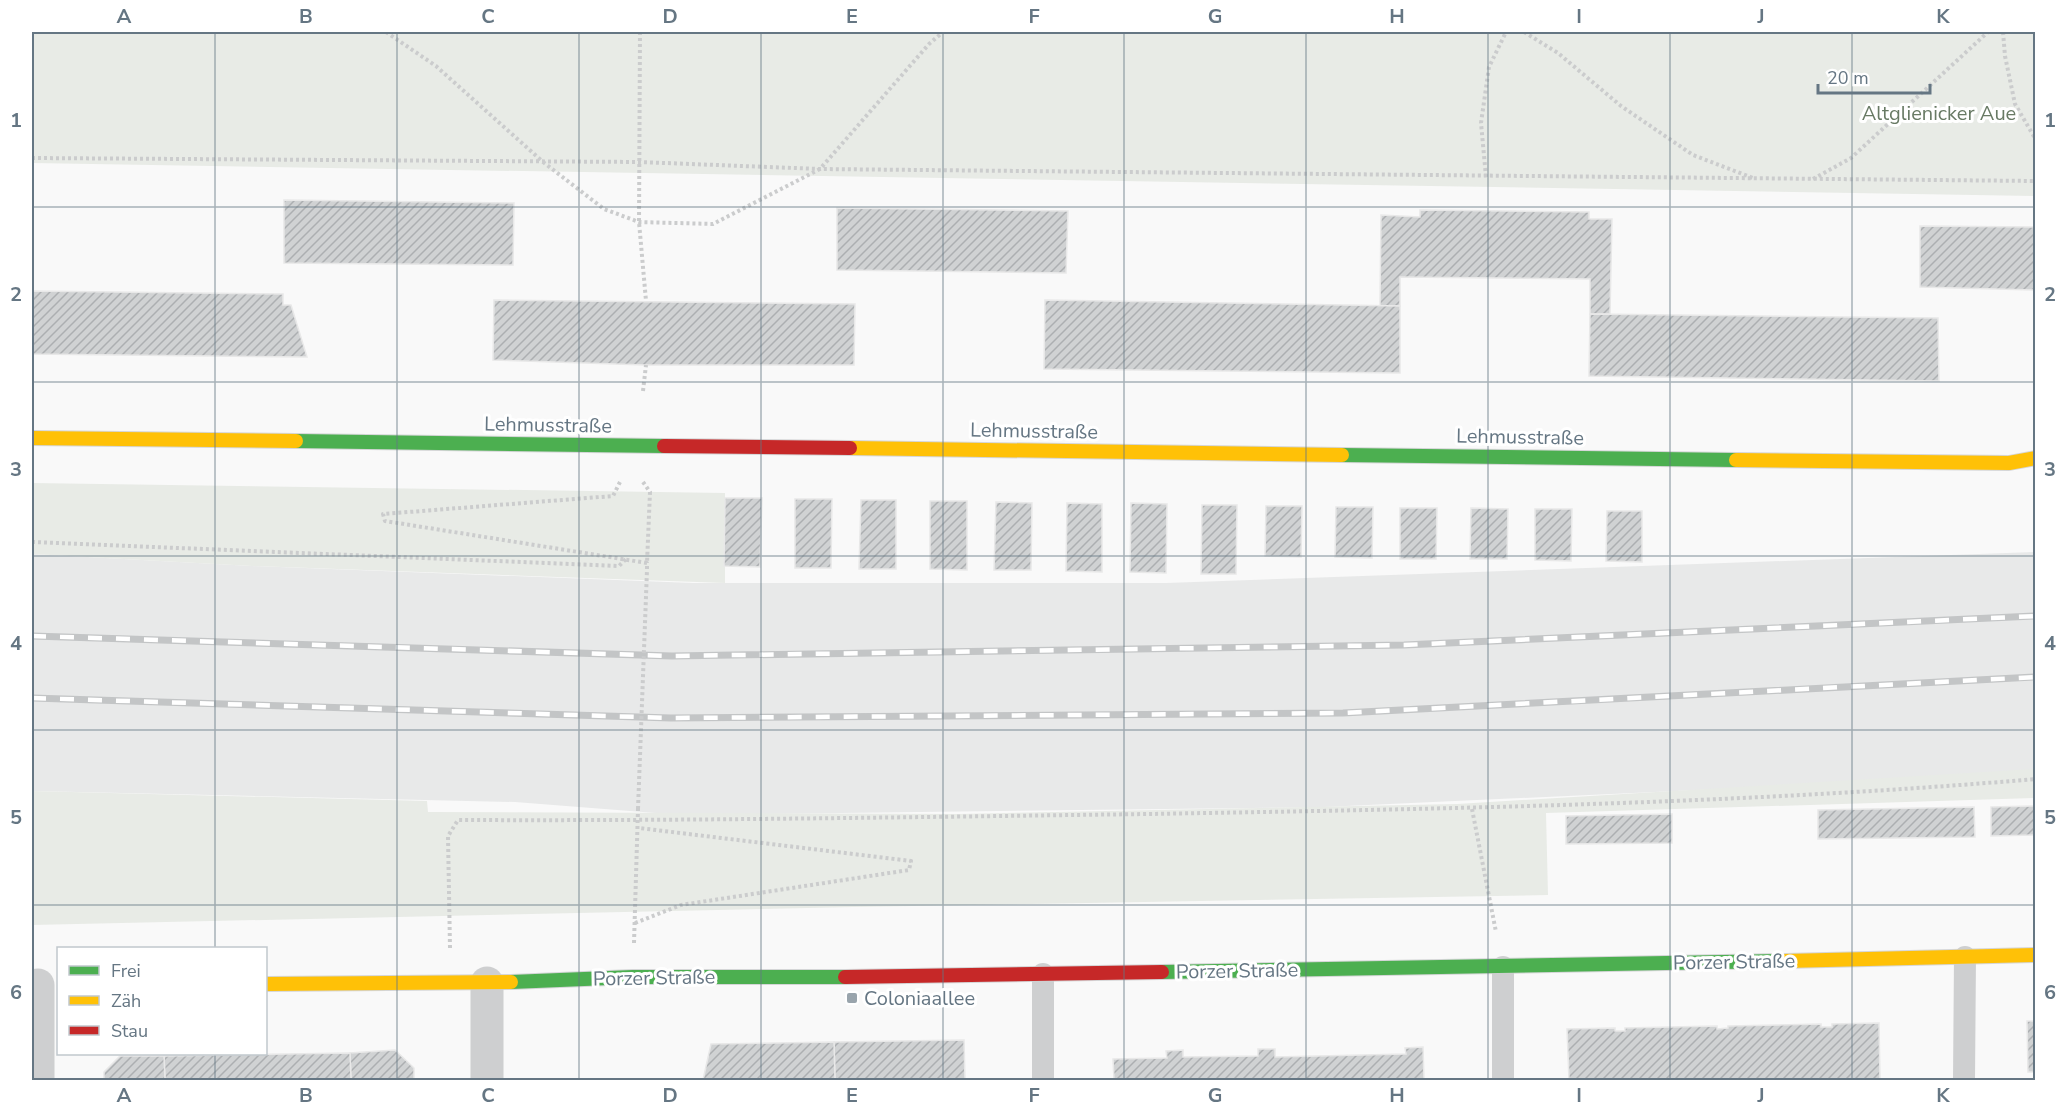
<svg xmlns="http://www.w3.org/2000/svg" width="2067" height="1112" font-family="'Nunito Sans',sans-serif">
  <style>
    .built { fill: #e8e9e9 }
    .park { fill: #e8ebe6 }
    .building { fill: url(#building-hatch); stroke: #e8e8e8; stroke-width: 1.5 }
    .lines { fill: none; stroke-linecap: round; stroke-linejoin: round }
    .fast-casing { stroke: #d5d6d7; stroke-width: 16 }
    .slow-casing { stroke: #d5d6d7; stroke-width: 16 }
    .jam-casing { stroke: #d5d6d7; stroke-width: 16 }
    .path { stroke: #cbcccd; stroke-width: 4; stroke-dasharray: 3 3; stroke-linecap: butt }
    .lane { stroke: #cecfd0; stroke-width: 22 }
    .street { stroke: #cecfd0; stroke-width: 33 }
    .fast { stroke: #4caf50; stroke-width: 14 }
    .slow { stroke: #ffc107; stroke-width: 14 }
    .jam { stroke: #c62828; stroke-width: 14 }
    .rail-casing { stroke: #c3c5c6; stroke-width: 7 }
    .rail { stroke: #fff; stroke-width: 4.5; stroke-dasharray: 14; stroke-linecap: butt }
    .path-bridge { stroke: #cbcccd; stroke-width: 4; stroke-dasharray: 3 3; stroke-linecap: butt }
    .grid { fill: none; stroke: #657683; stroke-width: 1.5; stroke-opacity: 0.55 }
    .poi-dot { fill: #99a4ac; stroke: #fff; stroke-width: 2 }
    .labels { text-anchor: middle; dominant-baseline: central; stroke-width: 6; stroke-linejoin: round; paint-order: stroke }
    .park-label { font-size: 20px; fill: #687a64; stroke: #fff }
    .street-label { font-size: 20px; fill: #657683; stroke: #fff }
    .poi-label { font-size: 20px; fill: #657683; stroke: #fff; text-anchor: start }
    .neatline { fill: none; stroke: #657683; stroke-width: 2 }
    .grid-label { font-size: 20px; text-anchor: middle; font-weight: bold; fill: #657683 }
  </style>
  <defs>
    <pattern id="building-hatch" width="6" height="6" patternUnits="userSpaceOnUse" patternTransform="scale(1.5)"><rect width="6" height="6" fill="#d0d2d3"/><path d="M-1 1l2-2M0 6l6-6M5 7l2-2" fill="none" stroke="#acafb1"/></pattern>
  </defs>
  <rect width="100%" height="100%" fill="#f9f9f9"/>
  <path class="built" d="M2035,552V772L1962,778L1324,807L681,815L515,802L32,791V554L252,566L693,583H1166Z"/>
  <g class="park">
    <path d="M32,32H2035V196L32,163Z"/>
    <path d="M32,483L725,493V583L252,566L32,554Z"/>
    <path d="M2035,769V798L1546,813L1548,895L853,907L32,925V791L427,801L428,812L958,814L1457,804Z"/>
  </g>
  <g class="building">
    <path d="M284,200L514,203L513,265L284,263Z"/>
    <path d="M837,208L1068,211L1066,273L837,270Z"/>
    <path d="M1420,210L1589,212V219H1612L1610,314H1590V279L1400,277V306H1380L1381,215L1420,217Z"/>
    <path d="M1920,226L2036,227V290L1920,287Z"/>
    <path d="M32,291L283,294V305H291L307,357L32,354Z"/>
    <path d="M494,300L855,304L854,365H646L493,360Z"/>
    <path d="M1045,300L1400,306V373L1044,369Z"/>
    <path d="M1590,314L1938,318L1939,381L1589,376Z"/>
    <path d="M725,498H762L760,567L724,566Z"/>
    <path d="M795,499H832L831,568H795Z"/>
    <path d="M861,500H896V569H859Z"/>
    <path d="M930,501H967V570L930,569Z"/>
    <path d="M996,502L1032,503L1031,570H994Z"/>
    <path d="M1067,503L1102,504V572L1066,571Z"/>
    <path d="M1131,503L1167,504L1166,573L1130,572Z"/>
    <path d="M1202,505H1237L1236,574H1201Z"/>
    <path d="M1266,506H1302L1301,557L1265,556Z"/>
    <path d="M1336,507H1373L1372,558L1335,557Z"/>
    <path d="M1400,508H1437L1436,559H1400Z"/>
    <path d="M1471,508L1508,509L1507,559H1470Z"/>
    <path d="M1535,509H1572L1571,561L1535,560Z"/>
    <path d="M1607,511H1642V562L1606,561Z"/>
    <path d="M2036,806V835L1991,836V807Z"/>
    <path d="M1974,807L1975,837L1818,839V810Z"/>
    <path d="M1672,814V843L1566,844V816Z"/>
    <path d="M2027,1021H2036V1072H2028Z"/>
    <path d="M1879,1023L1880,1080H1569L1567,1029L1615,1028V1031H1625V1028L1717,1026V1029L1728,1028V1026L1821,1024V1027H1832V1024Z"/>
    <path d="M964,1040L965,1080H835L834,1042Z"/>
    <path d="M834,1042L835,1080H703L711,1044Z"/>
    <path d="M1423,1047L1424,1080H1114L1113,1059L1167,1058L1166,1051L1183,1050V1057L1258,1056V1049H1275V1057L1406,1054L1405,1048Z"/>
    <path d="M395,1050L414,1068V1080H351L350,1053Z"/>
    <path d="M350,1053L351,1080H165L164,1056Z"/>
    <path d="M120,1056H164L165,1080H104V1072Z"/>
  </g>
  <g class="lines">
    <g class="fast-casing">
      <g id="fast">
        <path d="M296,441L664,446"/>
        <path d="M1342,455L1736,460"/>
        <path d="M1162,972L1785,961"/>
        <path d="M511,982L633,977H845"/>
      </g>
    </g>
    <g class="slow-casing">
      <g id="slow">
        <path d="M32,438L296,441"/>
        <path d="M850,448L1342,455"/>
        <path d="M1736,460L2009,463L2036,458"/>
        <path d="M1785,961L2036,955"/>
        <path d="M266,984L511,982"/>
      </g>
    </g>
    <g class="jam-casing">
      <g id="jam">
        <path d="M664,446L850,448"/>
        <path d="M845,977L1162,972"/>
      </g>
    </g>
    <g class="path">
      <path d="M386,32L436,66L543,162L604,209L639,222L713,224L820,169L929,44L943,32"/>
      <path d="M640,32L639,222L646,301"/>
      <path d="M1524,32L1558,53L1621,106L1693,155L1753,178"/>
      <path d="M2003,32L2005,56L2015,104L2036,140"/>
      <path d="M32,158L639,162L820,169L2036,181"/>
      <path d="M1486,177L1481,123L1489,67L1506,32"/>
      <path d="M1813,179L1851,158L1988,32"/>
      <path d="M643,391L646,365"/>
      <path d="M620,482L613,496L383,514L385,521L647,563V570"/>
      <path d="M643,482L650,492L647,563"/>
      <path d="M32,542L619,566L626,559"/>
      <path d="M1472,809L1496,932"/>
      <path d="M635,923L681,905L909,870L911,861L639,828"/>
      <path d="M634,943L638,809"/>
      <path d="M450,948L448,836L458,820C688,821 918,817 1148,814C1444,809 1740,804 2036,779"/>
    </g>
    <g class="lane">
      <path d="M1503,967V1080"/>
      <path d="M1043,1080V974"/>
      <path d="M1964,1080L1965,957"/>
    </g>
    <g class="street">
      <path d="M487,983V1080"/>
      <path d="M38,1080V985"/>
    </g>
    <use href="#fast" class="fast"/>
    <use href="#slow" class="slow"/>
    <use href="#jam" class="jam"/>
    <g class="rail-casing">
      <g id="rail">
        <path d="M32,636L672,656L1404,645L2036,616"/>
        <path d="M32,698L671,718L1343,713L2036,677"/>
      </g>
    </g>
    <use href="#rail" class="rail"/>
    <path class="path-bridge" d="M638,809L647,570"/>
  </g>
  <path class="grid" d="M215,32V948M397,32V1080M579,32V1080M761,32V1080M943,32V1080M1124,32V1080M1306,32V1080M1488,32V1080M1670,32V1080M1852,32V1080M32,207H2036M32,382H2036M32,556H2036M32,730H2036M32,905H2036M215,1054V1080"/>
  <rect class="poi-dot" x="846" y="992" width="12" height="12" rx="3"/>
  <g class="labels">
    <g class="park-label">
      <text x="1939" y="113">Altglienicker Aue</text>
    </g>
    <g class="street-label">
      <text transform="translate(548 425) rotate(1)">Lehmusstraße</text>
      <text transform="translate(1034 431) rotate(1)">Lehmusstraße</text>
      <text transform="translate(1520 437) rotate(1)">Lehmusstraße</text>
      <text transform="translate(1734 962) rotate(-1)">Porzer Straße</text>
      <text transform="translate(1237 971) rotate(-1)">Porzer Straße</text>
      <text transform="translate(654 978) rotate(-1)">Porzer Straße</text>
    </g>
    <g class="poi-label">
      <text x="864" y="998">Coloniaallee</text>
    </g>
  </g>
  <rect width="2067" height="1112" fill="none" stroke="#ffffff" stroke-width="66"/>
  <rect x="57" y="947" width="210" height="108" fill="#ffffff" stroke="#c1c8cd" stroke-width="1.5"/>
  <rect x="69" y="966" width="30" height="9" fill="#4caf50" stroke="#c1c8cd" stroke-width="1.5"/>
  <text x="111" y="977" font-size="18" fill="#657683">Frei</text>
  <rect x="69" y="996" width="30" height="9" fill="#ffc107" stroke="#c1c8cd" stroke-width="1.5"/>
  <text x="111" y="1007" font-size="18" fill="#657683">Zäh</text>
  <rect x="69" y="1026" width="30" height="9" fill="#c62828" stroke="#c1c8cd" stroke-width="1.5"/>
  <text x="111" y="1037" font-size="18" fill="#657683">Stau</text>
  <path d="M1818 84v9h112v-9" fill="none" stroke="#657683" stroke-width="3"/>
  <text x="1827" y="84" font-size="18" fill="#657683" stroke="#ffffff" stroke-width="4.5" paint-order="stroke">20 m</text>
  <rect x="33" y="33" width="2001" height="1046" class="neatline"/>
  <g class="grid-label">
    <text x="124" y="23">A</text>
    <text x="306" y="23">B</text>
    <text x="488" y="23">C</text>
    <text x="670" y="23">D</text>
    <text x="852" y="23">E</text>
    <text x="1034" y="23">F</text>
    <text x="1215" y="23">G</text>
    <text x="1397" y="23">H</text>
    <text x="1579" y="23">I</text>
    <text x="1761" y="23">J</text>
    <text x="1943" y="23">K</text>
    <text x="16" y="127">1</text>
    <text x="2050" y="127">1</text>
    <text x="16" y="301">2</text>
    <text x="2050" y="301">2</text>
    <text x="16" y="476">3</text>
    <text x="2050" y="476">3</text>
    <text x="16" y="650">4</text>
    <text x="2050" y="650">4</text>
    <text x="16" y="824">5</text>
    <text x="2050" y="824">5</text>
    <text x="16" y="999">6</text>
    <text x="2050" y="999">6</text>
    <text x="124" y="1102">A</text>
    <text x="306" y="1102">B</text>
    <text x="488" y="1102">C</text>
    <text x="670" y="1102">D</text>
    <text x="852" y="1102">E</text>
    <text x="1034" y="1102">F</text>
    <text x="1215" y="1102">G</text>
    <text x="1397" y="1102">H</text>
    <text x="1579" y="1102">I</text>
    <text x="1761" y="1102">J</text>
    <text x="1943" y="1102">K</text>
  </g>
</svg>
